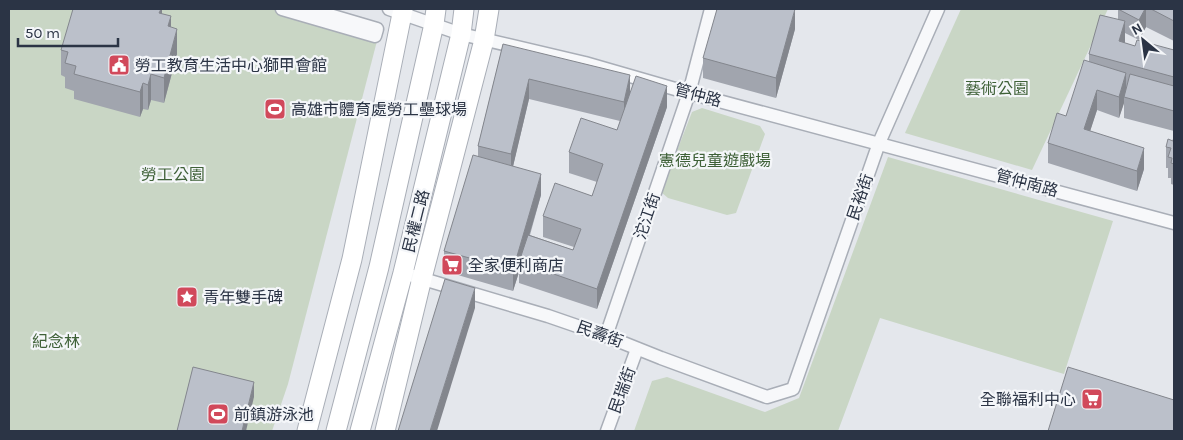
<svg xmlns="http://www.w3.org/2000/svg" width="1183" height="440" font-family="Karla,'Noto Sans TC',sans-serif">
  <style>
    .green { fill: #c9d6c5 }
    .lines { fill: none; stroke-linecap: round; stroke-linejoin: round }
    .street-casing { stroke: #a9aeb7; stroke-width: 15 }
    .secondary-casing { stroke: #a9aeb7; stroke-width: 21 }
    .street { stroke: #f7f8fa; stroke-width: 12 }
    .secondary { stroke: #fff; stroke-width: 19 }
    .wall { fill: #a1a5ae; fill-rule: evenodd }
    .shaded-wall { fill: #83868d }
    .building { fill: #bbc0ca; stroke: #83868d }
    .labels { text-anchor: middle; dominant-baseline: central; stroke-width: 4.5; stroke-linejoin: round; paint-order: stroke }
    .poi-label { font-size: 16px; fill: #2b3445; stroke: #f4f6f9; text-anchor: start }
    .park-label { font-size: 16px; fill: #3f6138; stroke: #f4f6f9 }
    .street-label { font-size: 16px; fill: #2b3445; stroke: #f4f6f9 }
  </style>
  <rect width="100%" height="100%" fill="#e4e7ec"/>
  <g class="green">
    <path d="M9,9H272L377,41L288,384L272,431H9Z"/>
    <path d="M961,9H1108L1032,170L905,133Z"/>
    <path d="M702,108L760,126L765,134L736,213L727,215L668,198L661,192L692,112Z"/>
    <path d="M888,157L1113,221L1064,374L880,318L838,431H634L652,381L667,377L765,412L799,398Z"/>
  </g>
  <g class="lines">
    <g class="street-casing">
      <g id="street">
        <path d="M282,9L375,36L377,29L309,9"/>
        <path d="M389,9L461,34L585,63L689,93L1174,223"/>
        <path d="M403,273L548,316L606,336L661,358L767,397L793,389L879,143L938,9"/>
        <path d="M606,336L689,93L711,9"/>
        <path d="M607,431L637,349"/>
      </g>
    </g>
    <g class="secondary-casing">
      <g id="secondary">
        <path d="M307,431L352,259L403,9"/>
        <path d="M336,431L379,267L434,24L436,9"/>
        <path d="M360,431L403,273L461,34L464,9"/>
        <path d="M385,431L422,278L484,40L489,9"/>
      </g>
    </g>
    <use href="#street" class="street"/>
    <use href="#secondary" class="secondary"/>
  </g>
  <g class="wall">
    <path d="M162,9V14L171,27L177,54L164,103L151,100L148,110L143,109L140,117L74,99V91L65,88V77L61,75V50Z"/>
    <path d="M1118,9H1174V41L1146,27L1139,40L1125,33V43L1135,46L1174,50V131L1124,118V103L1119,118L1097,110L1090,131L1144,169L1137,191L1048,163V143L1066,116L1089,62V54L1118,19Z"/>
    <path d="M795,29L776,98L703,78V58Z"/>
    <path d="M503,44L667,107L597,309L519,283V272L513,291L444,271V251L478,156V146ZM529,99L620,121L617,130L569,152V173L597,182L592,196L543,216V237L574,247L573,250L530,235L541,195L513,166Z"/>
    <path d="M1174,136V185L1171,184V178H1168V168H1166V147L1173,141Z"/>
  </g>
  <g class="shaded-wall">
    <path d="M161,9H162V28L159,13Z"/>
    <path d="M795,9V29L776,98V78Z"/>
    <path d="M1145,9H1146V27L1139,40V20Z"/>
    <path d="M171,16V41L168,26Z"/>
    <path d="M1125,21V42L1119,62V41Z"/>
    <path d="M177,29V54L164,103V78Z"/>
    <path d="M1126,73V94L1124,97V103L1119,118V97Z"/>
    <path d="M151,74V100L148,110V85Z"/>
    <path d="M630,75V95L624,122V102Z"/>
    <path d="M529,79V99L511,175V154Z"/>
    <path d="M143,83V109L140,117V92Z"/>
    <path d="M667,86V107L597,309V289Z"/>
    <path d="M1097,90V110L1084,150V129Z"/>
    <path d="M1144,148V169L1137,191V171Z"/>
    <path d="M541,174V195L521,263L519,262V272L513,291V270Z"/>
    <path d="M475,288V308L437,431H430Z"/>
    <path d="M254,382V397L246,431H242Z"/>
  </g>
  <g class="building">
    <path d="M73,9H161L159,13L171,16L168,26L177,29L164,78L151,74L148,85L143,83L140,92L74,74L76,66L65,63L68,52L61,50Z"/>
    <path d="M717,9H795L776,78L703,58Z"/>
    <path d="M1118,9H1145L1139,20Z"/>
    <path d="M1151,9H1174V21Z"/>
    <path d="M1100,15L1125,21L1119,41L1135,46L1137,40L1174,50V77L1089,54Z"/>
    <path d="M503,44L630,75L624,102L529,79L511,154L478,146Z"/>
    <path d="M1084,60L1126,73L1119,97L1097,90L1084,129L1144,148L1137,171L1048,143L1057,113L1066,116Z"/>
    <path d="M1130,74L1174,86V111L1124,97Z"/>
    <path d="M636,76L667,86L597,289L519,262L528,235L573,250L581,229L543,216L555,183L592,196L603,164L569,152L581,118L617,130Z"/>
    <path d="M1174,136V164L1171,163L1172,158L1168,157L1171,148L1166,147L1168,139L1173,141Z"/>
    <path d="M473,155L541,174L513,270L444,251Z"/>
    <path d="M445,279L475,288L430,431H398Z"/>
    <path d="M193,367L254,382L242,431H177Z"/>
    <path d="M1068,367L1174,400V431H1048Z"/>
  </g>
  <defs>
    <g id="civic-square" transform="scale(1.125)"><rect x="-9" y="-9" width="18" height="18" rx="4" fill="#d1495b" stroke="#f4f6f9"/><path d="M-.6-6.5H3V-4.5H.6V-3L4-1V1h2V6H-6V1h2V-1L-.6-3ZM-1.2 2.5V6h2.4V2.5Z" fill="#fff"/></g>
    <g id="stadium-square" transform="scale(1.125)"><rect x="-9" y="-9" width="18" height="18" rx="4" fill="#d1495b" stroke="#f4f6f9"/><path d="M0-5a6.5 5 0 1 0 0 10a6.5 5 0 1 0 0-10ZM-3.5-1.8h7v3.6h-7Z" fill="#fff"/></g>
    <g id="supermarket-square" transform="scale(1.125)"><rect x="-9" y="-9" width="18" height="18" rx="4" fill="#d1495b" stroke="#f4f6f9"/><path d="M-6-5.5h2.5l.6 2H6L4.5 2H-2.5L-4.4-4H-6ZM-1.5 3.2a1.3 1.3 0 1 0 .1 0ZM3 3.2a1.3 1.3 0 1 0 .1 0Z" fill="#fff"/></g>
    <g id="sight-square" transform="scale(1.125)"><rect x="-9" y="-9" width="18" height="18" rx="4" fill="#d1495b" stroke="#f4f6f9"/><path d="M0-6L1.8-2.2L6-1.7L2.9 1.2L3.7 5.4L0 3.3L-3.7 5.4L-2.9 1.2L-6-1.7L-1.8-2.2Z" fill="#fff"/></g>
  </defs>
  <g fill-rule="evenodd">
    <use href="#civic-square" x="119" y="65"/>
    <use href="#stadium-square" x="275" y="109"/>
    <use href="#supermarket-square" x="452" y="265"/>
    <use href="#sight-square" x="187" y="297"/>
    <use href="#supermarket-square" x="1092" y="399"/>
    <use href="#stadium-square" x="218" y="414"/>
  </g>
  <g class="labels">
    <g class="poi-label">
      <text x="135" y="65">勞工教育生活中心獅甲會館</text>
      <text x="291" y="109">高雄市體育處勞工壘球場</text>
      <text x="468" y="265">全家便利商店</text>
      <text x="203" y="297">青年雙手碑</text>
      <text x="1076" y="399" text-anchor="end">全聯福利中心</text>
      <text x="234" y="414">前鎮游泳池</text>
    </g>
    <g class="park-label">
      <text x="997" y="88">藝術公園</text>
      <text x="715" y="160">憲德兒童遊戲場</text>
      <text x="173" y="174">勞工公園</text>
      <text x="56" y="341">紀念林</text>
    </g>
    <g class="street-label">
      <text transform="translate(698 95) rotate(15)">管仲路</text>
      <text transform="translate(1027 183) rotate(15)">管仲南路</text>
      <text transform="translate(860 197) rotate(-71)">民裕街</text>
      <text transform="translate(647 216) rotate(-71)">沱江街</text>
      <text transform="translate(416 221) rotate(-76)">民權二路</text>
      <text transform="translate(600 334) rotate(20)">民壽街</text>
      <text transform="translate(622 390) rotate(-70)">民瑞街</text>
    </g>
  </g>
  <rect width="1183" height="440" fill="none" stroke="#2b3445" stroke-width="20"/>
  <g transform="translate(1143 40) rotate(331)" stroke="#f4f6f9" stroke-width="4" paint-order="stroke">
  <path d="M0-4L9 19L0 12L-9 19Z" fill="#2b3445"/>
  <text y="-8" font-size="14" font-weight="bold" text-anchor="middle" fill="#2b3445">N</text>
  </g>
  <path d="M18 38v8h100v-8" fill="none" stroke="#2b3445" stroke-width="2.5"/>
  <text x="25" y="38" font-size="15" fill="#2b3445" stroke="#f4f6f9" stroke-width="4" paint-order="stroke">50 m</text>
</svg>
